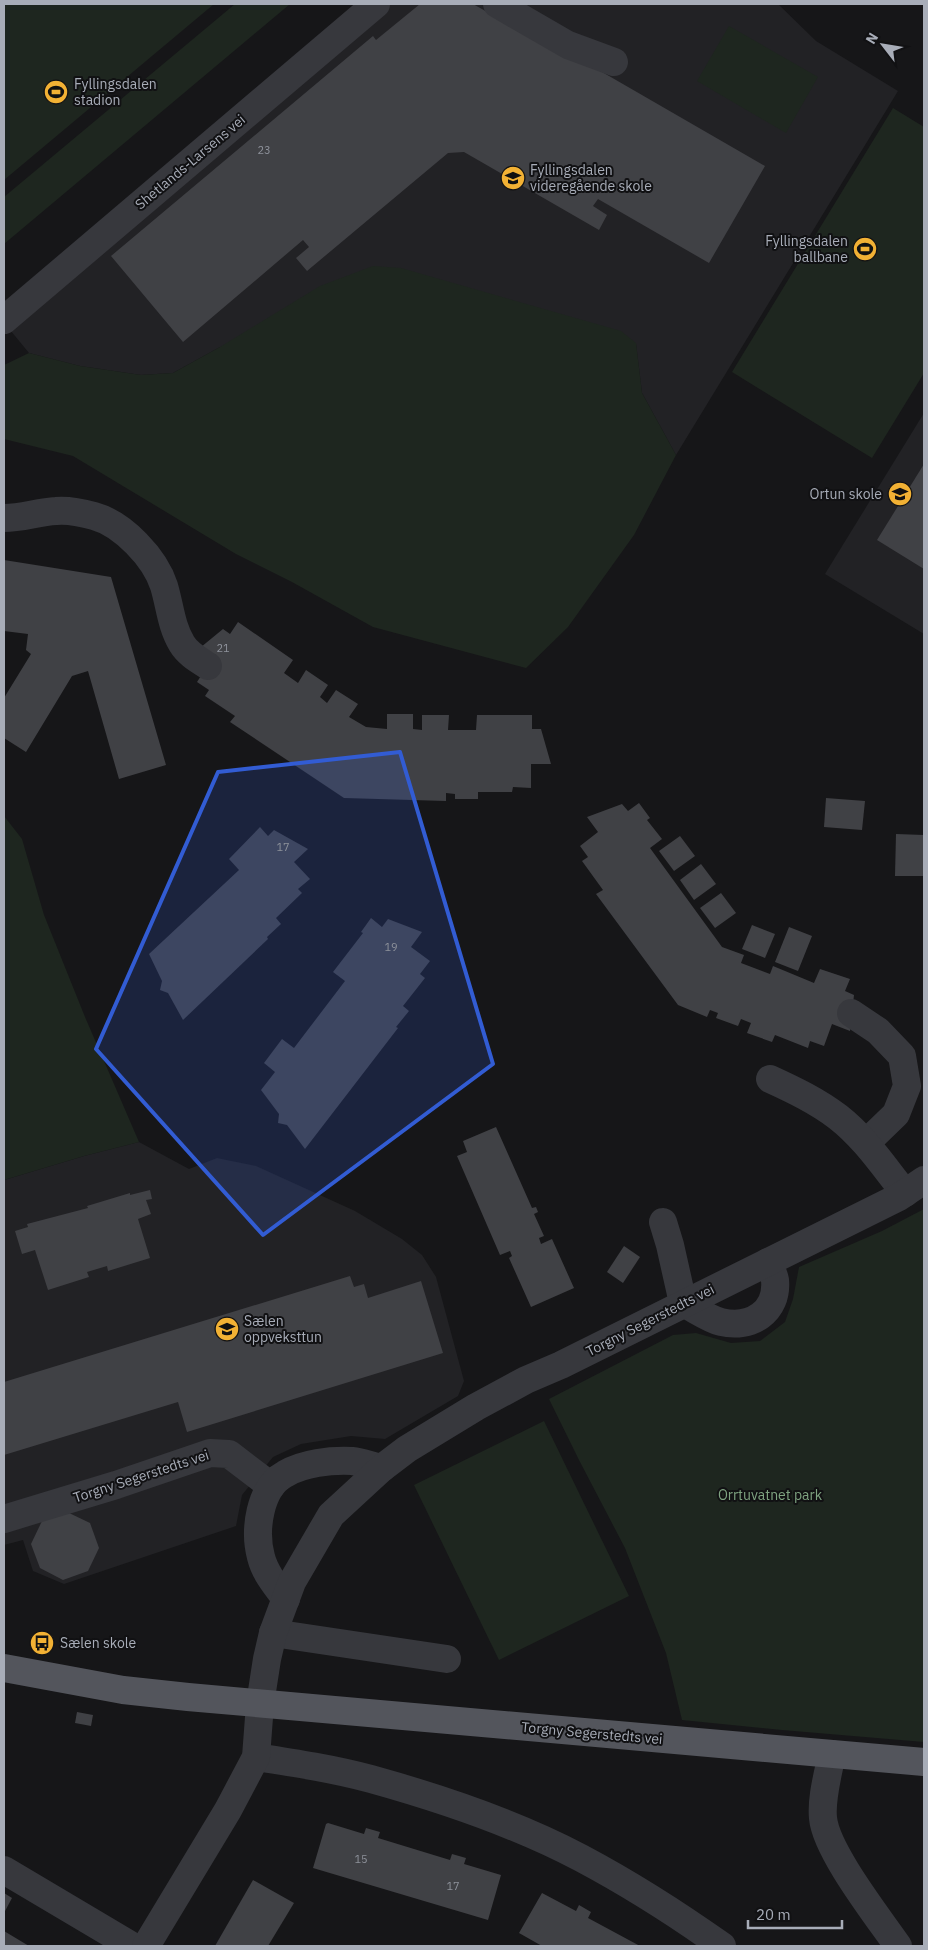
<svg xmlns="http://www.w3.org/2000/svg" width="928" height="1950" font-family="'IBM Plex Sans',sans-serif">
  <style>
    .built { fill: #222225 }
    .green { fill: #1e261f }
    .building { fill: #404145 }
    .lines { fill: none; stroke-linecap: round; stroke-linejoin: round }
    .minor { stroke: #37383d; stroke-width: 28 }
    .major { stroke: #53555c; stroke-width: 28 }
    .marked { fill: #325cd3; fill-opacity: 0.2; stroke: #325cd3; stroke-width: 4; stroke-linejoin: round }
    .labels { text-anchor: middle; dominant-baseline: central; stroke-width: 4; stroke-linejoin: round; paint-order: stroke }
    .number-label { font-size: 11px; fill: #8e929b }
    .poi-label { font-size: 14px; fill: #a8adb8; stroke: #111113; text-anchor: start }
    .street-label { font-size: 14px; fill: #a8adb8; stroke: #111113 }
    .park-label { font-size: 14px; fill: #7fa381; stroke: #111113 }
  </style>
  <rect width="100%" height="100%" fill="#161618"/>
  <g class="built">
    <path d="M388,4H778L816,41L898,91L676,455L642,393L636,344L220,347L173,373L141,375L80,366L29,353L6,325Z"/>
    <path d="M924,413V634L825,574Z"/>
    <path d="M139,1142L189,1169L217,1158L256,1166L355,1211L402,1239L422,1255L436,1277L464,1381L458,1396L385,1439L351,1436L301,1444L273,1457L242,1495L236,1526L64,1584L33,1571L23,1540L4,1545V1180L84,1156Z"/>
  </g>
  <g class="green">
    <path d="M4,4H214L4,180Z"/>
    <path d="M235,4H290L4,244V197Z"/>
    <path d="M729,26L818,77L786,133L697,81Z"/>
    <path d="M893,108L924,127V373L872,458L732,372Z"/>
    <path d="M373,266L401,268L621,331L636,343L642,393L676,455L634,535L568,627L526,668L373,627L292,582L236,554L73,456L4,439V365L29,353L80,366L141,375L173,373L220,347L320,286Z"/>
    <path d="M4,816L22,839L44,915L85,1017L139,1142L84,1156L4,1180Z"/>
    <path d="M924,1209V1742L782,1730L682,1720L666,1653L625,1548L579,1460L549,1399L673,1335L696,1333L731,1343L760,1341L785,1322L793,1299L799,1267L882,1231Z"/>
    <path d="M544,1421L629,1596L499,1660L414,1485Z"/>
  </g>
  <g class="building">
    <path d="M420,4H473L516,28L519,24L765,166L709,263L598,199L593,206L607,215L599,230L464,152L448,153L307,271L296,258L309,247L303,240L183,342L111,256L373,36L376,40Z"/>
    <path d="M924,464V569L877,540Z"/>
    <path d="M4,560L111,577L166,765L119,779L88,671L72,676L26,752L4,738V698L31,654L26,650L28,634L4,631Z"/>
    <path d="M238,622L293,660L284,673L298,683L306,670L328,685L320,697L327,703L336,690L358,704L349,717L366,727L387,729V714H413V729L422,730V715H449L448,730H476L477,715H532V729H541L551,764H531V788L513,787L512,792H478V799H455V794L446,793V801L344,798L230,722L235,716L205,696L209,690L197,682L210,662L195,652L223,629L230,634Z"/>
    <path d="M826,798L865,801L862,830L824,827Z"/>
    <path d="M639,803L650,818L647,820L662,839L650,848L722,947L744,955L741,963L770,974L773,966L814,983L820,969L850,979L845,991L854,995L850,1031L832,1024L824,1046L810,1041L808,1048L775,1035L772,1042L747,1033L751,1023L741,1019L738,1026L716,1018L718,1013L710,1010L707,1017L678,1005L596,894L603,890L582,861L588,857L580,846L598,832L587,817L622,804L628,811Z"/>
    <path d="M260,827L268,836L274,830L308,849L294,862L310,879L298,889L302,893L276,918L281,924L267,937L268,939L183,1020L168,993L160,990L162,981L149,954L239,870L229,859Z"/>
    <path d="M896,834L924,835V876H895Z"/>
    <path d="M680,836L695,856L674,871L659,851Z"/>
    <path d="M701,864L716,884L694,900L680,880Z"/>
    <path d="M721,893L736,913L715,928L700,908Z"/>
    <path d="M371,918L382,927L388,919L422,932L411,947L430,961L420,974L425,978L403,1006L409,1011L396,1027L398,1028L305,1149L287,1125L278,1123L279,1114L261,1090L275,1072L264,1063L282,1039L294,1048L345,981L333,972L363,933L361,932Z"/>
    <path d="M752,925L775,934L765,958L742,949Z"/>
    <path d="M789,927L812,936L798,971L775,962Z"/>
    <path d="M496,1127L532,1208L536,1207L538,1212L534,1214L544,1236L539,1238L541,1244L552,1239L574,1288L531,1307L509,1258L512,1256L510,1251L500,1255L457,1156L467,1152L463,1141Z"/>
    <path d="M150,1190L152,1199L146,1200L151,1214L138,1219L150,1258L108,1271L107,1266L87,1272L89,1277L48,1290L35,1250L22,1254L15,1231L28,1227L27,1224L88,1208L87,1206L130,1193V1195Z"/>
    <path d="M624,1246L640,1257L623,1283L607,1272Z"/>
    <path d="M350,1276L354,1287L364,1284L368,1298L421,1281L443,1353L187,1432L178,1402L4,1455V1382Z"/>
    <path d="M67,1512L90,1523L99,1548L88,1571L63,1580L40,1568L31,1544L42,1521Z"/>
    <path d="M77,1712L93,1715L91,1726L75,1723Z"/>
    <path d="M328,1823L364,1834L366,1828L380,1832L378,1838L450,1860L452,1854L466,1858L464,1864L501,1875L488,1920L313,1868L326,1824Z"/>
    <path d="M253,1880L294,1903L268,1946H215Z"/>
    <path d="M4,1893L12,1898L4,1913Z"/>
    <path d="M542,1893L576,1911L579,1905L591,1912L588,1918L640,1946H542L519,1933Z"/>
    <path d="M4,1931L29,1946H4Z"/>
  </g>
  <g class="lines">
    <g class="minor">
      <path d="M497,4L568,45L614,62"/>
      <path d="M4,320L376,4"/>
      <path d="M4,518C22,518 38,512 56,511C67,510 83,513 94,516C123,524 155,558 164,586C170,606 171,626 182,644C188,654 199,660 208,666"/>
      <path d="M851,1013L878,1031L902,1056L907,1086L896,1114L866,1143"/>
      <path d="M770,1079C794,1090 817,1101 838,1117C865,1138 884,1167 905,1193"/>
      <path d="M663,1222L670,1245L683,1303C695,1309 709,1319 721,1322C751,1329 778,1312 775,1280C774,1274 770,1267 768,1262"/>
      <path d="M4,1519L116,1485L210,1453L229,1454L271,1486"/>
      <path d="M286,1599C276,1586 265,1573 261,1557C254,1531 259,1488 285,1474C303,1463 331,1460 352,1461C362,1462 372,1466 382,1468"/>
      <path d="M273,1633L447,1659"/>
      <path d="M832,1754C828,1774 821,1798 823,1818C826,1851 878,1917 898,1946"/>
      <path d="M256,1757C295,1763 334,1769 371,1779C443,1799 515,1823 581,1858C630,1884 677,1914 722,1946"/>
      <path d="M4,1870L132,1946"/>
      <path d="M146,1946L228,1810L256,1757L260,1704L267,1659L273,1633L292,1582L331,1515L382,1468L407,1449L476,1407L526,1380L561,1365L899,1197L924,1180"/>
    </g>
    <path class="major" d="M4,1668L123,1690L188,1697L924,1762"/>
  </g>
  <path class="marked" d="M400,752L493,1064L263,1235L96,1049L218,772Z"/>
  <defs>
    <g id="stadium-disc" transform="scale(1.25)"><circle r="9.5" fill="#f2b134" stroke="#111113"/><path d="M0-5a6.5 5 0 1 0 0 10a6.5 5 0 1 0 0-10ZM-3.5-1.8h7v3.6h-7Z" fill="#111"/></g>
    <g id="school-disc" transform="scale(1.25)"><circle r="9.5" fill="#f2b134" stroke="#111113"/><path d="M0-5L7-2L0 1L-7-2ZM-4 1L0 2.5L4 1V4Q0 6-4 4Z" fill="#111"/></g>
    <g id="bus-disc" transform="scale(1.25)"><circle r="9.5" fill="#f2b134" stroke="#111113"/><path d="M-5-6H5V4H4V6H2V4H-2V6H-4V4H-5ZM-3.5-4V0h7V-4ZM-3.5 1.2v1.5H-2V1.2ZM2 1.2v1.5H3.5V1.2Z" fill="#111"/></g>
  </defs>
  <g fill-rule="evenodd">
    <use href="#stadium-disc" x="56" y="92"/>
    <use href="#school-disc" x="513" y="178"/>
    <use href="#stadium-disc" x="865" y="249"/>
    <use href="#school-disc" x="900" y="494"/>
    <use href="#school-disc" x="227" y="1329"/>
    <use href="#bus-disc" x="42" y="1643"/>
  </g>
  <g class="labels">
    <g class="number-label">
      <text x="264" y="150">23</text>
      <text x="223" y="648">21</text>
      <text x="283" y="847">17</text>
      <text x="391" y="947">19</text>
      <text x="361" y="1859">15</text>
      <text x="453" y="1886">17</text>
    </g>
    <g class="poi-label">
      <text x="74" y="84">Fyllingsdalen<tspan x="74" dy="16">stadion</tspan></text>
      <text x="530" y="170">Fyllingsdalen<tspan x="530" dy="16">videregående skole</tspan></text>
      <text x="848" y="241" text-anchor="end">Fyllingsdalen<tspan x="848" dy="16">ballbane</tspan></text>
      <text x="882" y="494" text-anchor="end">Ortun skole</text>
      <text x="244" y="1321">Sælen<tspan x="244" dy="16">oppveksttun</tspan></text>
      <text x="60" y="1643">Sælen skole</text>
    </g>
    <g class="street-label">
      <text transform="translate(190 162) rotate(-40)">Shetlands-Larsens vei</text>
      <text transform="translate(650 1320) rotate(-27)">Torgny Segerstedts vei</text>
      <text transform="translate(141 1476) rotate(-18)">Torgny Segerstedts vei</text>
      <text transform="translate(592 1733) rotate(5)">Torgny Segerstedts vei</text>
    </g>
    <g class="park-label">
      <text x="770" y="1495">Orrtuvatnet park</text>
    </g>
  </g>
  <rect width="928" height="1950" fill="none" stroke="#a8adb8" stroke-width="10"/>
  <g transform="translate(883 45) rotate(301)" stroke="#111113" stroke-width="4" paint-order="stroke">
  <path d="M0-4L9 19L0 12L-9 19Z" fill="#a8adb8"/>
  <text y="-8" font-size="14" font-weight="bold" text-anchor="middle" fill="#a8adb8">N</text>
  </g>
  <path d="M748 1920v8h94v-8" fill="none" stroke="#a8adb8" stroke-width="2.5"/>
  <text x="756" y="1920" font-size="15" fill="#a8adb8" stroke="#111113" stroke-width="4" paint-order="stroke">20 m</text>
</svg>
